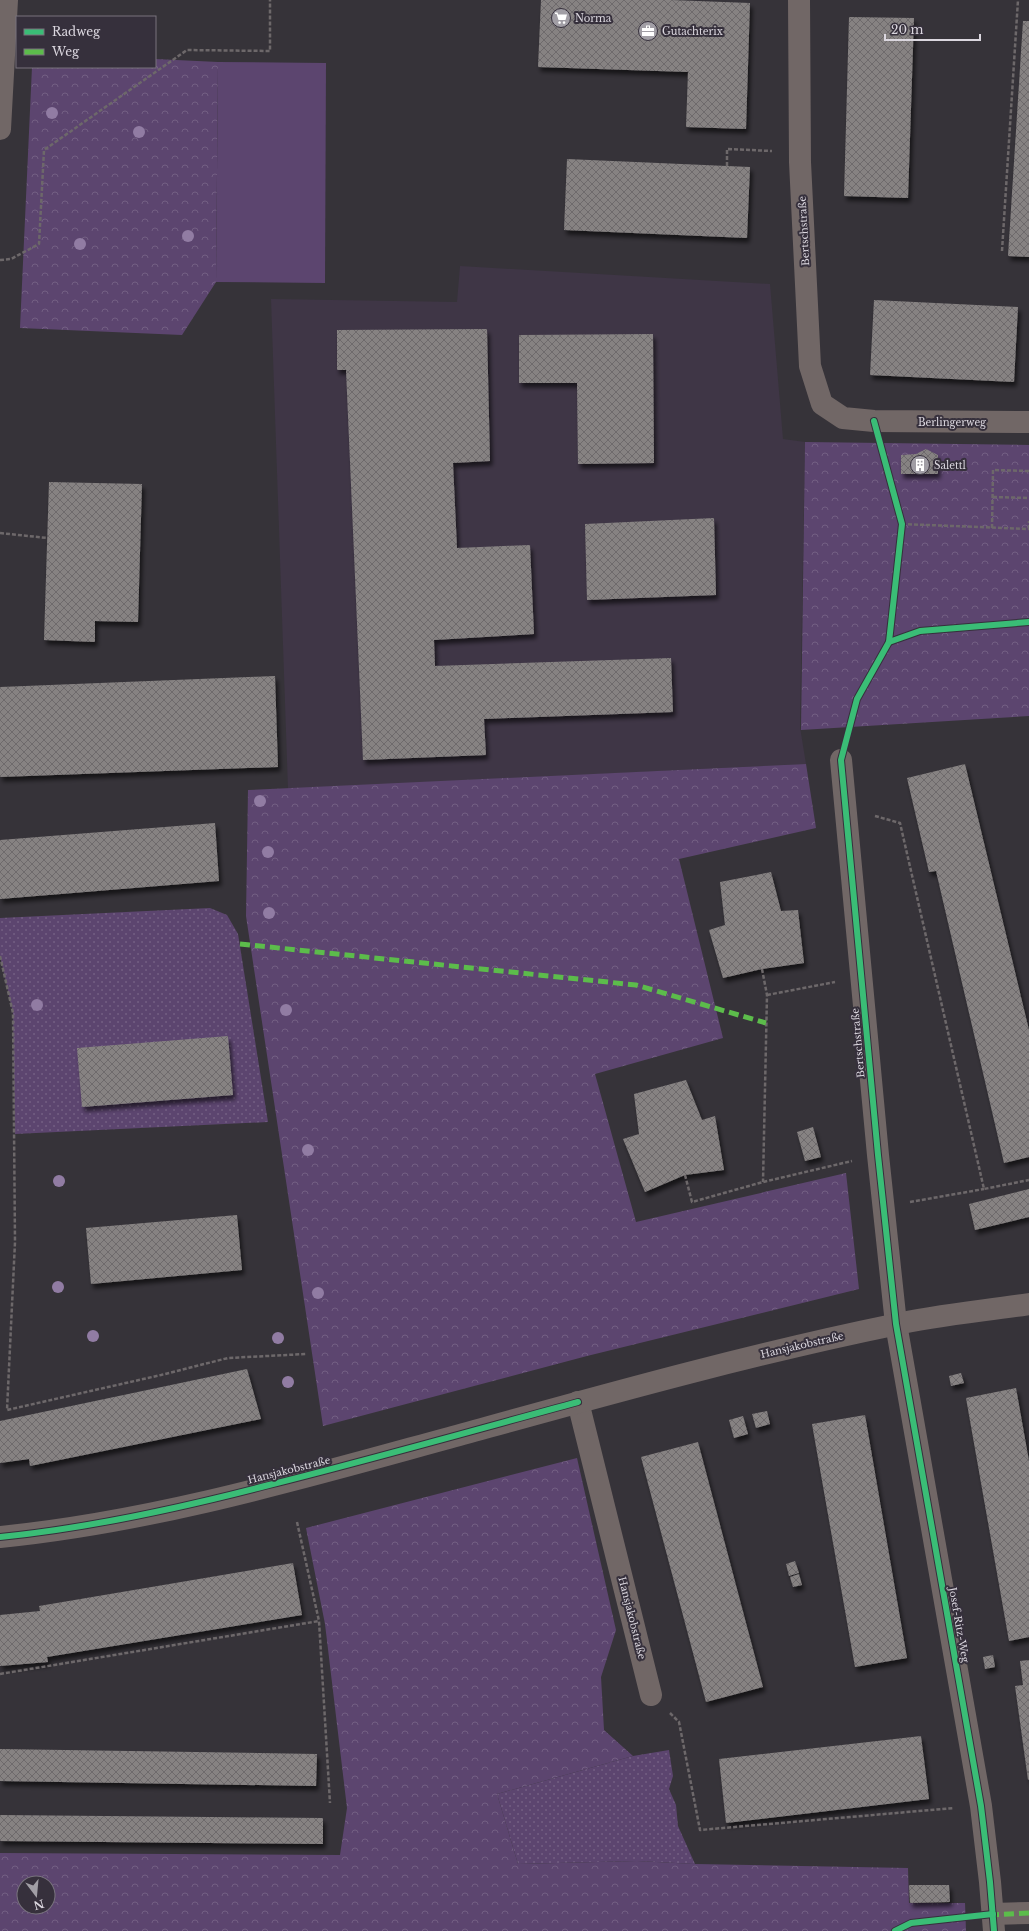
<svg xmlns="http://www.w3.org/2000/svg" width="1029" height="1931" font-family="'Libre Baskerville',serif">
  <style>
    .built { fill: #3f3646 }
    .grass { fill: url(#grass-dots) }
    .park { fill: url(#park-crowns); fill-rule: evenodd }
    .pitch { fill: #5c456f }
    .building { fill: url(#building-cross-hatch); filter: url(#shadow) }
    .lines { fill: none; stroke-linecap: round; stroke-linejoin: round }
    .path { stroke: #6d686a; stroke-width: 2.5; stroke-dasharray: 4 2; stroke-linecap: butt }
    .street { stroke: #716766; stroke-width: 22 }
    .quiet { stroke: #5cbc4b; stroke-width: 5; stroke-dasharray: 10 5; stroke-linecap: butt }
    .cycleway-casing { stroke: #36303c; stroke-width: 8 }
    .cycleway { stroke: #3abd76; stroke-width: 6 }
    .tree { fill: #917ca3 }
    .labels { text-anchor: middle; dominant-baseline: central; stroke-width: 4; stroke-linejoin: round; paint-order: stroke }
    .poi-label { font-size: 10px; fill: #dbd7df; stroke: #36303c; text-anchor: start }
    .street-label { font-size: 10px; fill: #dbd7df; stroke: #36303c }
  </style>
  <defs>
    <pattern id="grass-dots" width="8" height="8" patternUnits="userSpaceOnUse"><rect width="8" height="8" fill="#5c456f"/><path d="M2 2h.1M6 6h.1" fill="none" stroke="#735f83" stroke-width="1.8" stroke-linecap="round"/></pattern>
    <pattern id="park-crowns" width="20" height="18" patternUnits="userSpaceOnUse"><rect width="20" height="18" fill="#5c456f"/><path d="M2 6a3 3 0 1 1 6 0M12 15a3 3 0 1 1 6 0" fill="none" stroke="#735f83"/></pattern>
    <pattern id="building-cross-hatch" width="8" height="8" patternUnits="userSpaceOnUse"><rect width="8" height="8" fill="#868282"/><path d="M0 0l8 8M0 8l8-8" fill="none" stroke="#6e6b6c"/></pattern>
    <filter id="shadow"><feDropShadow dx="2.5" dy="4.5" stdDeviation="2" flood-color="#0009"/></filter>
  </defs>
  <rect width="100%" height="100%" fill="#363339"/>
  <path class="built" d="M460,266L770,284L783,439L805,442L800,727L806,764L288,789L271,299L457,302Z"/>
  <g class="grass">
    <path d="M210,908L227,915L238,934L268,1122L15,1134L13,1013L0,956V918Z"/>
    <path d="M669,1750L673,1776L669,1789L676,1805L678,1826L695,1864L637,1861L518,1864L497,1794L633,1756Z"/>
  </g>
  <g class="park">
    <path d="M155,59L218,62L216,282L182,335L20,328L32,67H155Z"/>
    <path d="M805,442L1029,445V716L801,730Z"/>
    <path d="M806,764L816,828L679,859L723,1038L595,1074L636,1222L846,1173L859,1289L587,1356L323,1426L246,916L248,790Z"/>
    <path d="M577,1458L616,1630L601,1677L604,1730L633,1756L497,1794L518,1864L637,1861L695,1864L908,1868L909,1903H965L966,1931H0V1853L340,1855L347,1808L325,1624L306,1528ZM24,1883H48V1907H24Z"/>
  </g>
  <path class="pitch" d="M218,62L326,63L325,283L216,282Z"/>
  <g class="building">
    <path d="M541,0H671L750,3L746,129L686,127L688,72L538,67Z"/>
    <path d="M849,17L914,18L908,198L844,196Z"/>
    <path d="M1023,21H1029V257L1008,256Z"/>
    <path d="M567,159L750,167L747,238L564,230Z"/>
    <path d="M874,300L1018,307L1014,382L870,375Z"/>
    <path d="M487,329L490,461L453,463L457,548L530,545L534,634L434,640L435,666L671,658L673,712L484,719L486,755L363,760L346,370H337V330Z"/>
    <path d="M653,334L654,463L578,464L577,383H519V335Z"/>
    <path d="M926,449L938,455V474H901V455L916,454Z"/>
    <path d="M49,482L142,484L138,622L95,621V642L44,640Z"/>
    <path d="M714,518L716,595L587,600L585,524Z"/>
    <path d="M275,676L278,767L0,777V687Z"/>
    <path d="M965,764L1029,1030V1157L1004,1163L936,871L929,872L907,778Z"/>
    <path d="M215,823L219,881L0,899V840Z"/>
    <path d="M771,872L781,911L798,910L804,963L762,969L723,978L709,930L725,925L720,882Z"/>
    <path d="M228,1036L233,1095L82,1107L77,1048Z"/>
    <path d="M686,1080L702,1120L715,1116L724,1170L685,1175L645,1192L623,1139L639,1134L634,1094Z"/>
    <path d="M813,1127L821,1157L805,1161L797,1132Z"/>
    <path d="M1029,1189V1217L975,1230L969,1204Z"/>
    <path d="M237,1215L242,1270L91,1284L86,1228Z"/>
    <path d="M247,1369L261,1419L30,1466L29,1459L0,1463V1421Z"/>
    <path d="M961,1373L964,1383L951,1386L949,1376Z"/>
    <path d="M1016,1388L1029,1461V1637L1009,1641L966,1398Z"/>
    <path d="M767,1411L770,1424L756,1428L752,1414Z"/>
    <path d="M865,1415L907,1658L855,1667L812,1424Z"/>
    <path d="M743,1416L748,1434L734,1438L729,1420Z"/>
    <path d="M698,1442L763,1687L706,1702L641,1457Z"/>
    <path d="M795,1561L799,1573L789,1576L786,1564Z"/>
    <path d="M293,1563L302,1615L47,1657L48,1662L0,1666V1615L40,1611L39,1606Z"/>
    <path d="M799,1574L802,1585L793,1587L790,1577Z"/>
    <path d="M993,1655L995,1667L985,1669L983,1657Z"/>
    <path d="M1029,1660V1780H1028L1015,1686L1023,1685L1020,1661Z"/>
    <path d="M921,1736L929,1799L726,1823L719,1759Z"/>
    <path d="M0,1749L317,1754L316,1786L0,1781Z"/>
    <path d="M0,1815L323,1818V1844L0,1841Z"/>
    <path d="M909,1885H949L950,1902L910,1903Z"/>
  </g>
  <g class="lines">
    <g class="path">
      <path d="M727,166V149L772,151"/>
      <path d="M1002,251L1018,0"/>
      <path d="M0,260L11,259L39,244L44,150L187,50L270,51V0"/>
      <path d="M993,497L1029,498"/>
      <path d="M902,524L1029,529"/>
      <path d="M992,528L993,470L1029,471"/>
      <path d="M1029,529V521"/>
      <path d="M0,533L47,538"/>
      <path d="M875,816L900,823L984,1189L1029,1180"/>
      <path d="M0,956L13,1013L15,1242L7,1410L161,1375L228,1358L306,1354"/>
      <path d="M762,969L767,995L763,1182"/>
      <path d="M767,995L835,982"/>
      <path d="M685,1175L692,1202L763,1182L852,1161"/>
      <path d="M910,1202L984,1189"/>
      <path d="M297,1522L319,1621L330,1803"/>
      <path d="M0,1674L319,1621"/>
      <path d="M670,1713L679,1722L700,1830L954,1808"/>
    </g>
    <g class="street">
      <path d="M799,0L800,162L810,366L822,404L843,418L874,421L1029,422"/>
      <path d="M0,129L7,0"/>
      <path d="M841,760L878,1155L896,1324L981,1806L990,1882L994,1931"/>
      <path d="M578,1402L651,1695"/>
      <path d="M0,1537C151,1522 299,1479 445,1439C594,1398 742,1356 893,1325C937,1315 984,1311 1029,1304"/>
      <path d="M993,1914L1029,1913"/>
    </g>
    <g class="quiet">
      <path d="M240,944L636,985L766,1023"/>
      <path d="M989,1915L1029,1913"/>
    </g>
    <g class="cycleway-casing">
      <g id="cycleway">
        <path d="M874,421L902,524L889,642L857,699L841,760L878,1155L896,1324L981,1806L990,1882L994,1931"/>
        <path d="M889,642L920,631L1029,622"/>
        <path d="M0,1537C91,1528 181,1508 269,1485C373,1459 475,1430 578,1402"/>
        <path d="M895,1931L911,1923L993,1914"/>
      </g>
    </g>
    <use href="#cycleway" class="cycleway"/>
  </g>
  <g class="tree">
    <circle cx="52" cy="113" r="6"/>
    <circle cx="139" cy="132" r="6"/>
    <circle cx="188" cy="236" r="6"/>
    <circle cx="80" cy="244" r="6"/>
    <circle cx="260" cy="801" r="6"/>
    <circle cx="268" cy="852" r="6"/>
    <circle cx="269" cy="913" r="6"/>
    <circle cx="37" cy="1005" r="6"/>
    <circle cx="286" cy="1010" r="6"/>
    <circle cx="308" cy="1150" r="6"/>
    <circle cx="59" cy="1181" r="6"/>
    <circle cx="58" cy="1287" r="6"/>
    <circle cx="318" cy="1293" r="6"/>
    <circle cx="93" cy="1336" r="6"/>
    <circle cx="278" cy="1338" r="6"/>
    <circle cx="288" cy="1382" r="6"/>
  </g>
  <defs>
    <g id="supermarket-disc" transform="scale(1)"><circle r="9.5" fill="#a19ea5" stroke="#36303c"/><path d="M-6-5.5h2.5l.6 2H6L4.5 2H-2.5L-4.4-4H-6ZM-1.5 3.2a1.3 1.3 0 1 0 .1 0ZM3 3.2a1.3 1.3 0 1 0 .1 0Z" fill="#fff"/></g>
    <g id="office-disc" transform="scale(1)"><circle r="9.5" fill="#a19ea5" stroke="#36303c"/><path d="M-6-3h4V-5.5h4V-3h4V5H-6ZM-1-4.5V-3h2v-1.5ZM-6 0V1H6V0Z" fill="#fff"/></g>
    <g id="building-disc" transform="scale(1)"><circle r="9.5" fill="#a19ea5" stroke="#36303c"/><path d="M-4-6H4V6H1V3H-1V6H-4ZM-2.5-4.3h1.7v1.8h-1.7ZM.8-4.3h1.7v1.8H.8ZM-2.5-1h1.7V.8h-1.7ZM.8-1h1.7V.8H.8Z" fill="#fff"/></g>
  </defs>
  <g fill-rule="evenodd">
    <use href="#supermarket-disc" x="561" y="18"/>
    <use href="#office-disc" x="648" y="31"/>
    <use href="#building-disc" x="920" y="465"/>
  </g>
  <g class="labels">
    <g class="poi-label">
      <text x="575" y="18">Norma</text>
      <text x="662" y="31">Gutachterix</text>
      <text x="934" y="465">Salettl</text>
    </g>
    <g class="street-label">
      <text transform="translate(804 231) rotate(-93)">Bertschstraße</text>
      <text x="952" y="422">Berlingerweg</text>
      <text transform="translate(858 1043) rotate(-95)">Bertschstraße</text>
      <text transform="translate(802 1345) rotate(-13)">Hansjakobstraße</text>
      <text transform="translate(289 1470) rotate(-14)">Hansjakobstraße</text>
      <text transform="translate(632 1618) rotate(76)">Hansjakobstraße</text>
      <text transform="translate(959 1625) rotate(80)">Josef-Ritz-Weg</text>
    </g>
  </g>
  <rect x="16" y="16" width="140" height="52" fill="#36303c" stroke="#78737d"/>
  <rect x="24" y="29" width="20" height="6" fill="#3abd76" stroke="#78737d"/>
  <text x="52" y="36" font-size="12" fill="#dbd7df">Radweg</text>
  <rect x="24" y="49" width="20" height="6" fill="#5cbc4b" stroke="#78737d"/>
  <text x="52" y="56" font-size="12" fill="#dbd7df">Weg</text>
  <g transform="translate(36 1895) rotate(164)"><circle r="19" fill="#36303c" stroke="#78737d"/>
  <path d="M0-3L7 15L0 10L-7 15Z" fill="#a19ea5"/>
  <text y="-6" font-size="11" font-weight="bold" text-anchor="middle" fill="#dbd7df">N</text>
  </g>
  <path d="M885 34v6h95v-6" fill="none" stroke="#dbd7df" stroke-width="2"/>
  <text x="891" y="34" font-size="12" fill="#dbd7df" stroke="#36303c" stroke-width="3" paint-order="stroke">20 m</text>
</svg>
